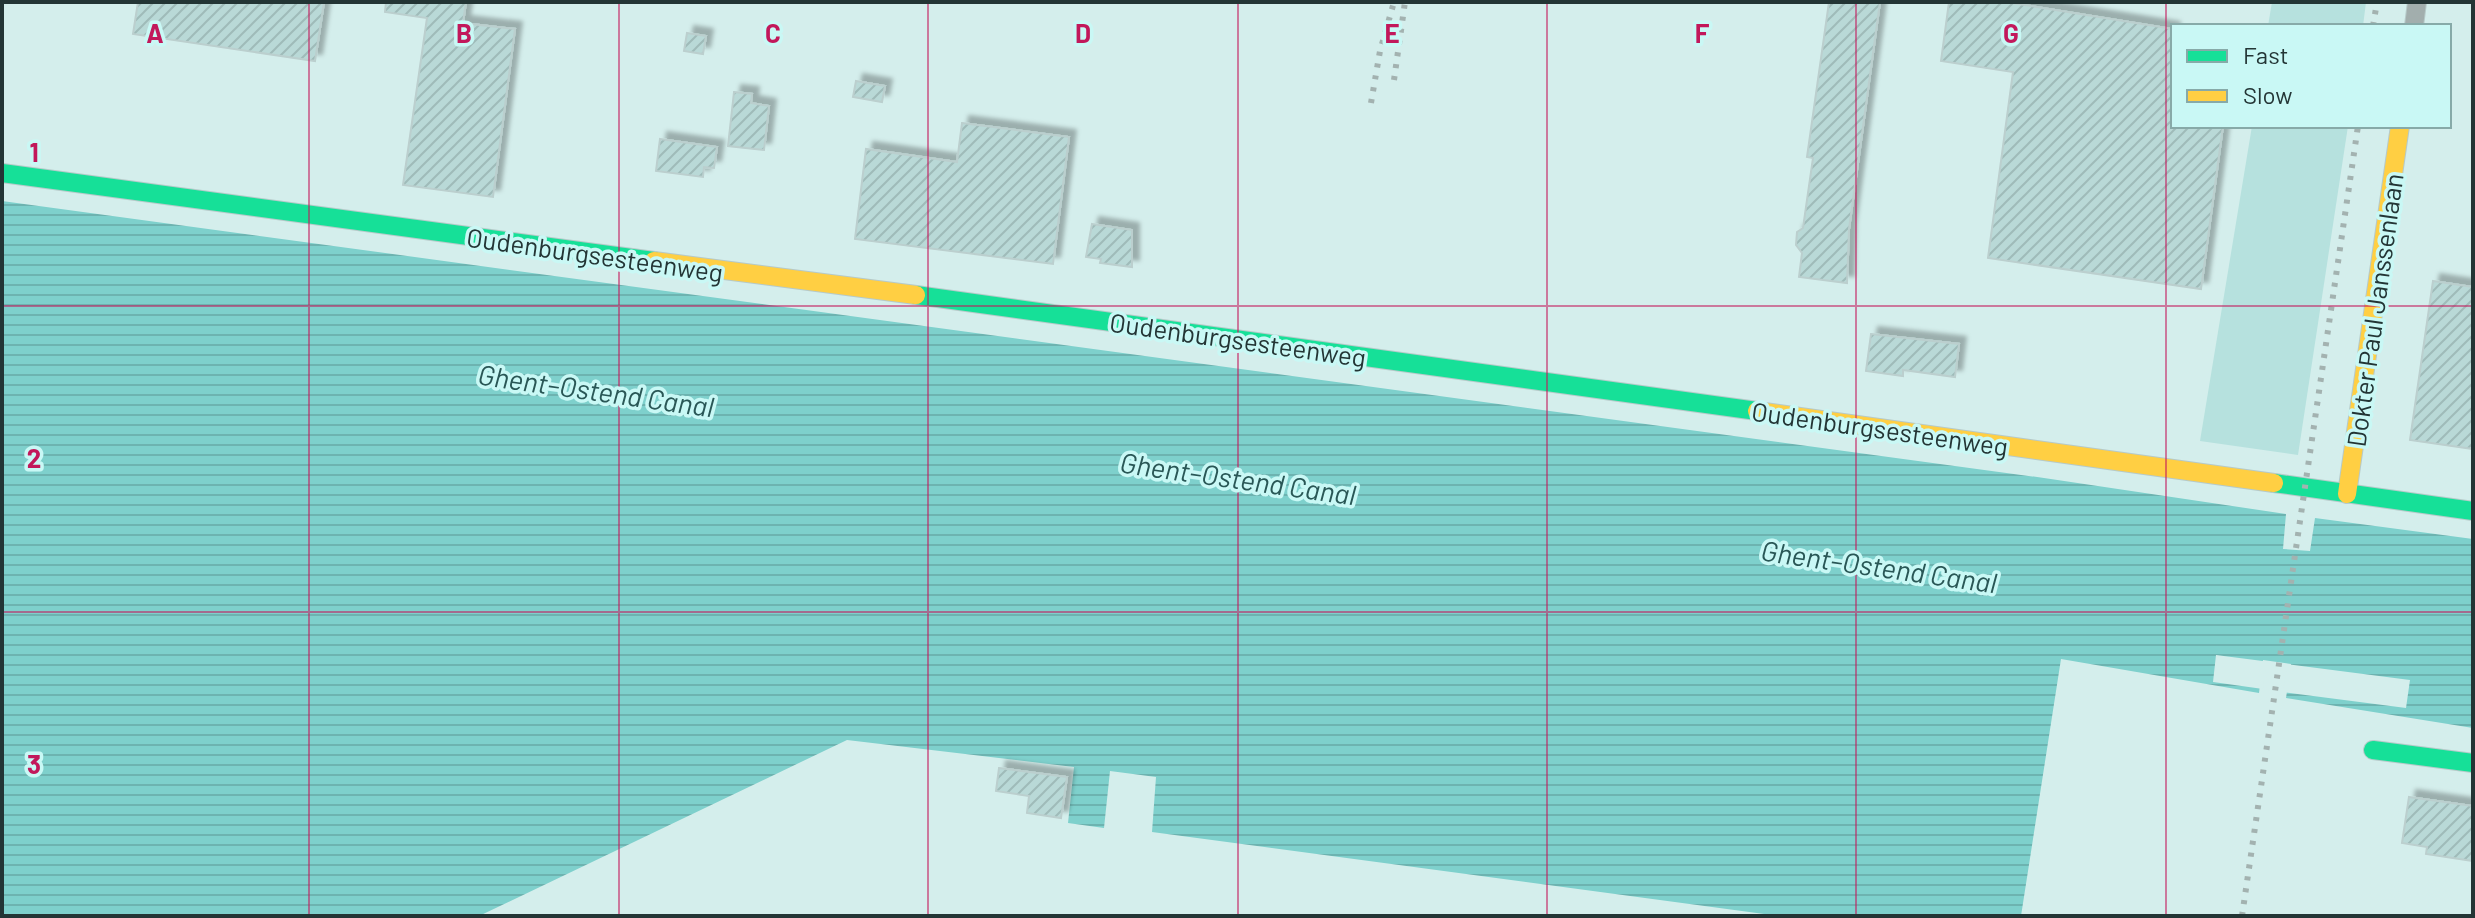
<svg xmlns="http://www.w3.org/2000/svg" width="2475" height="918" font-family="Barlow,sans-serif">
  <style>
    .grass { fill: #b6e1de }
    .water { fill: url(#water-rules) }
    .pier { fill: #d4eeec }
    .building { fill: url(#building-hatch); stroke: #bbcfce; stroke-width: 2; filter: url(#shadow) }
    .lines { fill: none; stroke-linecap: round; stroke-linejoin: round }
    .street-casing { stroke: #b6cac9; stroke-width: 20 }
    .fast-casing { stroke: #b6cac9; stroke-width: 20 }
    .slow-casing { stroke: #b6cac9; stroke-width: 20 }
    .street { stroke: #a2aead; stroke-width: 18 }
    .fast { stroke: #16e098; stroke-width: 18 }
    .slow { stroke: #ffcf43; stroke-width: 18 }
    .rail { stroke: #a3b2b0; stroke-width: 6; stroke-dasharray: 4 8; stroke-linecap: butt }
    .grid { fill: none; stroke: #c2185b; stroke-width: 2; stroke-opacity: 0.55 }
    .labels { text-anchor: middle; dominant-baseline: central; stroke-width: 7; stroke-linejoin: round; paint-order: stroke }
    .street-label { font-size: 26px; fill: #233535; stroke: #c9f8f5 }
    .water-label { font-size: 28px; font-style: italic; fill: #295756; stroke: #c9f8f5 }
    .grid-label { font-size: 26px; text-anchor: middle; font-weight: bold; fill: #c2185b; stroke: #c9f8f5; stroke-width: 7; stroke-linejoin: round; paint-order: stroke }
  </style>
  <defs>
    <pattern id="water-rules" width="6" height="5" patternUnits="userSpaceOnUse" patternTransform="scale(2)"><rect width="6" height="5" fill="#7ed0cc"/><path d="M0 2.5h6" fill="none" stroke="#6db3b0"/></pattern>
    <pattern id="building-hatch" width="6" height="6" patternUnits="userSpaceOnUse" patternTransform="scale(2)"><rect width="6" height="6" fill="#b9d9d7"/><path d="M-1 1l2-2M0 6l6-6M5 7l2-2" fill="none" stroke="#9fbbb9"/></pattern>
    <filter id="shadow"><feDropShadow dx="7" dy="-7" stdDeviation="2" flood-color="#0004"/></filter>
  </defs>
  <rect width="100%" height="100%" fill="#d4eeec"/>
  <g class="grass">
    <path d="M2272,2H2366L2363,26H2268Z"/>
    <path d="M2252,126H2348L2298,455L2200,441Z"/>
  </g>
  <path class="water" d="M2,201L2044,478L2286,514L2283,549L2310,551L2315,518L2473,539V728L2286,698L2291,664L2263,660L2259,693L2061,659L2021,916H1779L1152,832L1156,777L1110,771L1104,828L1068,823L1074,767L847,740L479,916H2Z"/>
  <path class="pier" d="M2216,655L2410,680L2406,708L2283,692L2287,667L2266,664L2263,689L2213,682Z"/>
  <g class="building">
    <path d="M138,2H324L315,61L133,34Z"/>
    <path d="M386,2H466L463,23L515,29L493,197L403,185L427,18L385,12Z"/>
    <path d="M1829,2H1880L1849,229L1847,283L1799,277L1802,253L1796,245L1797,232L1803,228L1813,158L1807,157Z"/>
    <path d="M1949,2H2006L2173,29V126H2223L2201,289L1988,258L2013,72L1941,61Z"/>
    <path d="M687,33L706,36L703,54L684,51Z"/>
    <path d="M856,81L885,86L882,102L853,97Z"/>
    <path d="M734,92L752,94L751,103L769,106L764,150L728,146Z"/>
    <path d="M962,123L1069,137L1053,264L855,239L866,149L957,162Z"/>
    <path d="M660,139L717,147L714,168L704,167L703,177L656,171Z"/>
    <path d="M1092,224L1132,230V267L1100,263L1101,259L1086,257Z"/>
    <path d="M2433,281L2473,287V449L2410,440Z"/>
    <path d="M1871,334L1959,344L1955,377L1903,370V376L1866,371Z"/>
    <path d="M999,768L1067,777L1061,818L1027,813L1029,796L996,791Z"/>
    <path d="M2409,797L2473,806V861L2426,854L2427,847L2402,843Z"/>
  </g>
  <g class="lines">
    <g class="street-casing">
      <path id="street" d="M2414,26L2417,2"/>
    </g>
    <g class="fast-casing">
      <g id="fast">
        <path d="M2,173L654,261"/>
        <path d="M916,295L1757,411"/>
        <path d="M2274,483L2473,511"/>
        <path d="M2373,750L2473,763"/>
      </g>
    </g>
    <g class="slow-casing">
      <g id="slow">
        <path d="M654,261L916,295"/>
        <path d="M1757,411L2274,483"/>
        <path d="M2347,494L2400,126"/>
      </g>
    </g>
    <use href="#street" class="street"/>
    <use href="#fast" class="fast"/>
    <use href="#slow" class="slow"/>
    <g class="rail">
      <path d="M2373,26L2377,2"/>
      <path d="M1394,80L1405,2"/>
      <path d="M1371,103L1380,51L1394,2"/>
      <path d="M2242,916L2358,126"/>
    </g>
  </g>
  <path class="grid" d="M309,2V916M619,2V916M928,2V916M1238,2V916M1547,2V916M1856,2V916M2166,2V916M2,306H2473M2,612H2473"/>
  <g class="labels">
    <g class="street-label">
      <text transform="translate(595 254) rotate(8)">Oudenburgsesteenweg</text>
      <text transform="translate(2374 310) rotate(-82)">Dokter Paul Janssenlaan</text>
      <text transform="translate(1238 339) rotate(8)">Oudenburgsesteenweg</text>
      <text transform="translate(1880 428) rotate(8)">Oudenburgsesteenweg</text>
    </g>
    <g class="water-label">
      <text transform="translate(596 390) rotate(8)">Ghent–Ostend Canal</text>
      <text transform="translate(1238 478) rotate(8)">Ghent–Ostend Canal</text>
      <text transform="translate(1879 566) rotate(8)">Ghent–Ostend Canal</text>
    </g>
  </g>
  <g class="grid-label">
    <text x="155" y="43">A</text>
    <text x="464" y="43">B</text>
    <text x="773" y="43">C</text>
    <text x="1083" y="43">D</text>
    <text x="1392" y="43">E</text>
    <text x="1702" y="43">F</text>
    <text x="2011" y="43">G</text>
    <text x="34" y="162">1</text>
    <text x="34" y="468">2</text>
    <text x="34" y="774">3</text>
  </g>
  <rect width="2475" height="918" fill="none" stroke="#233535" stroke-width="8"/>
  <rect x="2171" y="24" width="280" height="104" fill="#c9f8f5" stroke="#87aaa8" stroke-width="2"/>
  <rect x="2187" y="50" width="40" height="12" fill="#16e098" stroke="#87aaa8" stroke-width="2"/>
  <text x="2243" y="64" font-size="24" fill="#233535">Fast</text>
  <rect x="2187" y="90" width="40" height="12" fill="#ffcf43" stroke="#87aaa8" stroke-width="2"/>
  <text x="2243" y="104" font-size="24" fill="#233535">Slow</text>
</svg>
